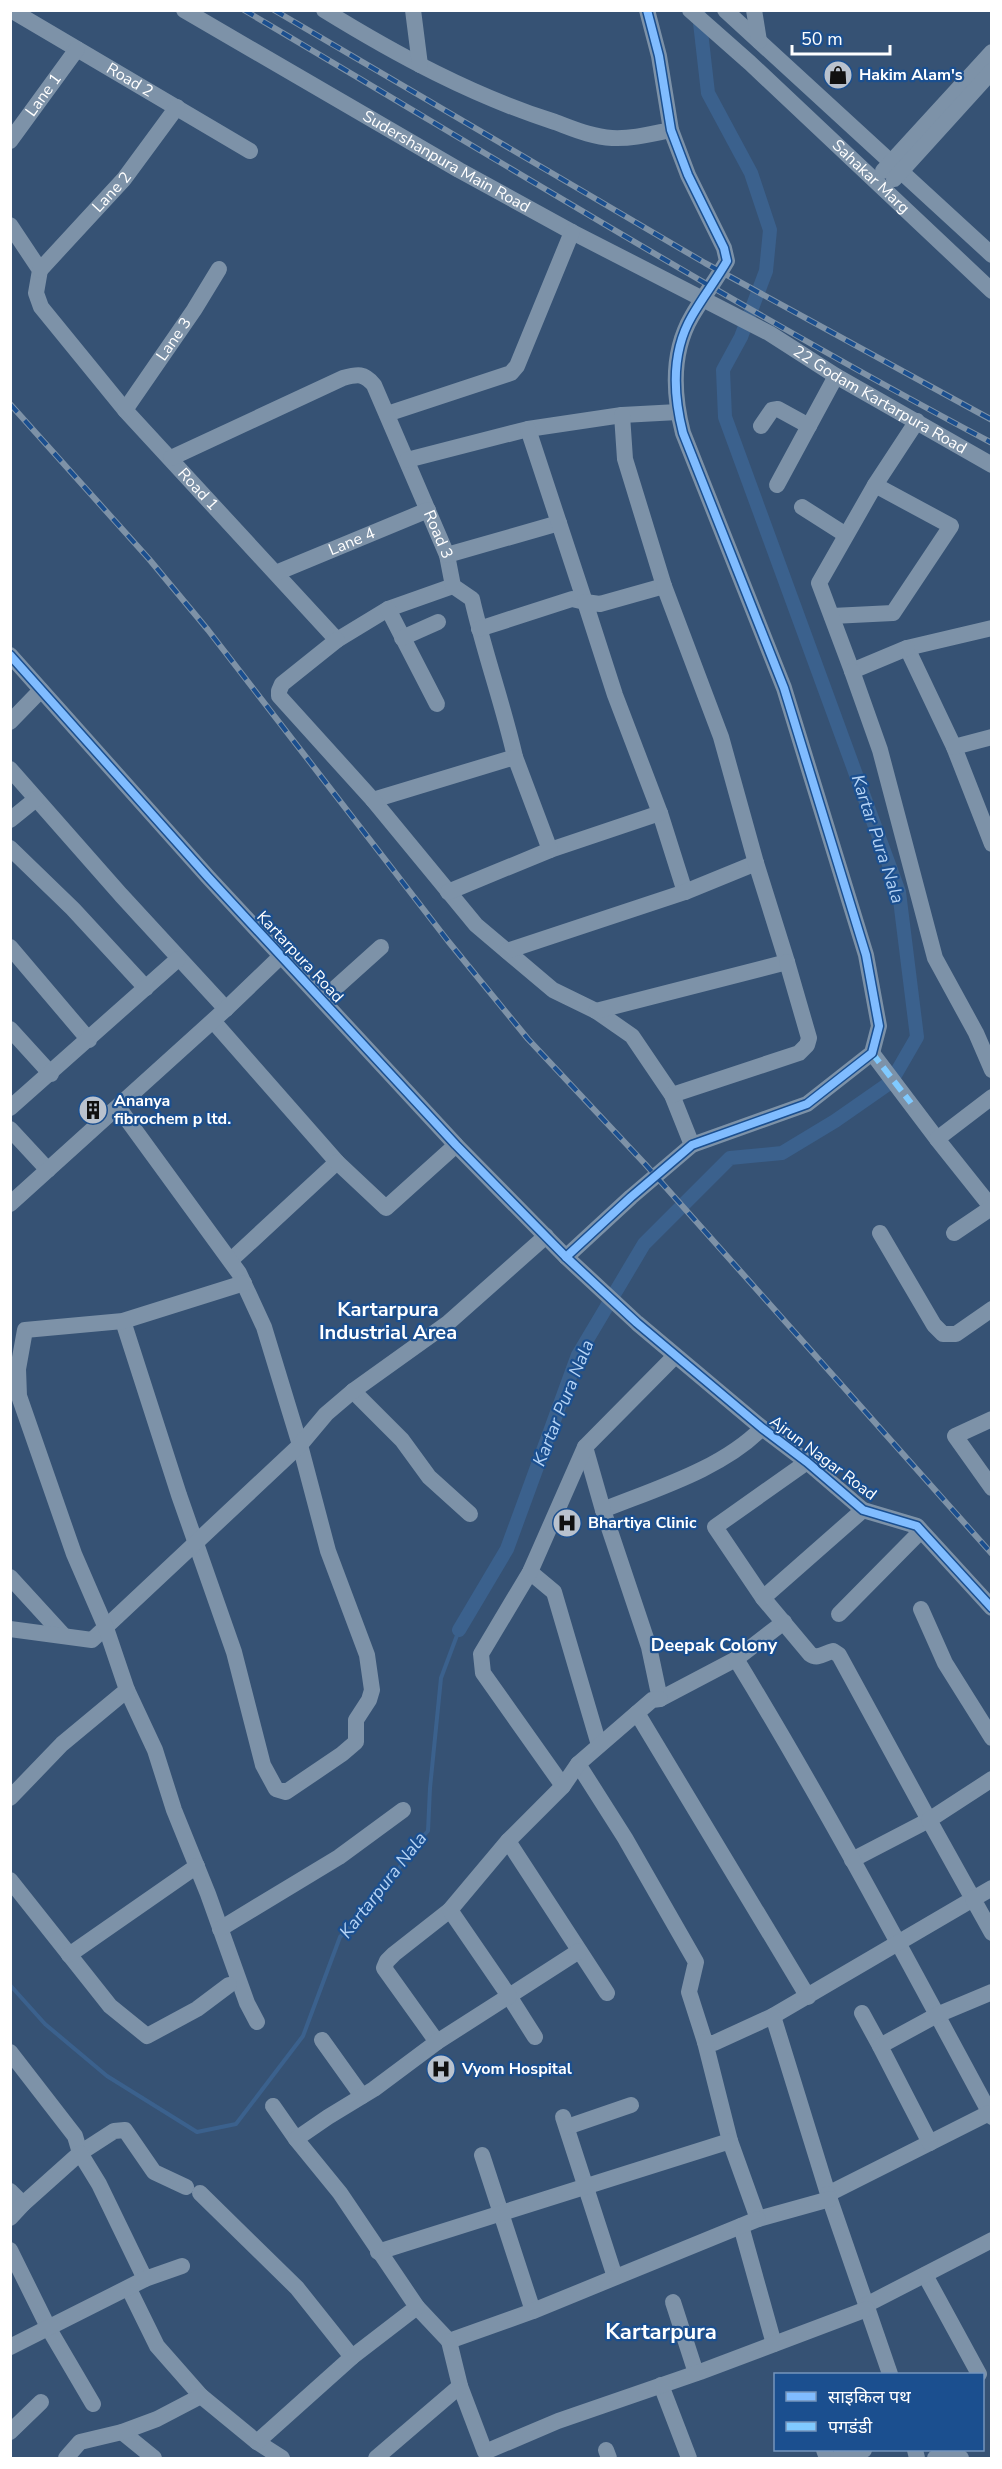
<svg xmlns="http://www.w3.org/2000/svg" width="1002" height="2469" font-family="'Nunito Sans','Noto Sans Devanagari',sans-serif">
  <style>
    .lines { fill: none; stroke-linecap: round; stroke-linejoin: round }
    .stream { stroke: #3b618d; stroke-width: 4 }
    .canal { stroke: #3b618d; stroke-width: 14 }
    .minor { stroke: #7d92a8; stroke-width: 16 }
    .rail-casing { stroke: #7e92a7; stroke-width: 6 }
    .rail { stroke: #1b4f8f; stroke-width: 4; stroke-dasharray: 11; stroke-linecap: butt }
    .quiet { stroke: #80caff; stroke-width: 6; stroke-dasharray: 12 6; stroke-linecap: butt }
    .cycleway-casing { stroke: #1b4f8f; stroke-width: 11 }
    .cycleway { stroke: #80bcff; stroke-width: 8 }
    .labels { text-anchor: middle; dominant-baseline: central; stroke-width: 4.5; stroke-linejoin: round; paint-order: stroke }
    .poi-label { font-size: 16px; font-weight: bold; fill: #fff; stroke: #1b4f8f; text-anchor: start }
    .street-label { font-size: 16px; fill: #fff; stroke: #1b4f8f }
    .water-label { font-size: 18px; font-style: italic; fill: #b5d3f5; stroke: #1b4f8f }
    .neighbourhood-label { font-size: 18px; font-weight: bold; fill: #fff; stroke: #1b4f8f }
    .quarter-label { font-size: 20px; font-weight: bold; fill: #fff; stroke: #1b4f8f }
    .district-label { font-size: 22px; font-weight: bold; fill: #fff; stroke: #1b4f8f }
  </style>
  <rect width="100%" height="100%" fill="#365274"/>
  <g class="lines">
    <path class="stream" d="M10,1985L45,2024L107,2076L197,2132L236,2124L303,2036L340,1937L383,1892L414,1846L428,1831L430,1788L441,1678L459,1630"/>
    <path class="canal" d="M459,1630L507,1549L578,1355L644,1244L730,1158L782,1153L835,1121L891,1082L917,1037L899,892L725,417L723,370L741,337L766,271L770,230L751,173L708,93L699,14"/>
    <g class="minor">
      <path id="s1" d="M11,10L250,151"/>
      <path id="s2" d="M184,10L459,170L572,232L769,333L836,376L992,465"/>
      <path d="M324,10C397,55 473,96 555,122C574,129 592,137 612,138C633,139 651,134 671,130"/>
      <path d="M413,10L420,65"/>
      <path id="s3" d="M690,10L750,63L992,291"/>
      <path d="M725,10L992,255"/>
      <path d="M754,10L759,41"/>
      <path id="s4" d="M10,141L77,49"/>
      <path d="M883,171L992,52"/>
      <path d="M894,179L992,71"/>
      <path id="s5" d="M10,225L40,270L36,293L41,307L125,410L337,640L388,609L453,586"/>
      <path id="s6" d="M40,270L124,179L177,107"/>
      <path id="s7" d="M125,410L194,310L219,269"/>
      <path d="M387,414L511,373L517,366L572,232"/>
      <path d="M761,426L772,410L778,409L809,426"/>
      <path id="s8" d="M171,458L343,378C358,374 364,373 374,385L447,555L453,586L472,599C484,652 503,704 515,757L373,800"/>
      <path d="M407,460L528,429L622,415L678,412"/>
      <path d="M777,485L836,376"/>
      <path d="M802,507L846,535"/>
      <path d="M447,555L559,523"/>
      <path id="s9" d="M276,573L428,510"/>
      <path d="M388,609L437,704"/>
      <path d="M832,616L893,613L951,526L875,485"/>
      <path d="M992,628L907,648L954,747L992,844"/>
      <path d="M479,629L572,599L585,602L528,429"/>
      <path d="M402,638L438,622"/>
      <path d="M337,640L282,684L279,691V696L373,800L476,925L553,990L596,1011L632,1036L672,1095L692,1145"/>
      <path d="M907,648L852,671L819,583L875,485L917,421"/>
      <path d="M10,655L208,877L456,1145L566,1257L637,1323L762,1428L807,1462L863,1510L917,1526L992,1608"/>
      <path d="M852,671L880,750L935,958L976,1033L992,1070"/>
      <path d="M10,722L41,690"/>
      <path d="M954,747L992,737"/>
      <path d="M10,769L121,895L226,1009"/>
      <path d="M660,813L685,892"/>
      <path d="M10,820L36,799"/>
      <path d="M10,848L73,909L146,988"/>
      <path d="M550,850L660,813L615,695L585,602L600,604L664,586L625,459L622,415"/>
      <path d="M448,892L550,850L515,757"/>
      <path d="M10,947L89,1040"/>
      <path d="M507,951L685,892L756,863"/>
      <path d="M322,1000L381,947"/>
      <path d="M596,1011L787,962L756,863L721,737L664,586"/>
      <path d="M213,1021L337,1162L231,1260"/>
      <path d="M10,1029L51,1074"/>
      <path d="M872,1053L937,1139"/>
      <path d="M672,1095L799,1053L807,1045L809,1038L787,962"/>
      <path d="M992,1097L937,1139L992,1208"/>
      <path d="M118,1107L239,1273L264,1327L300,1445L328,1551L367,1655L372,1690L369,1700L356,1720V1742L342,1754L286,1792L276,1789L263,1765L234,1652L179,1495L123,1321"/>
      <path d="M10,1108L178,959"/>
      <path d="M10,1129L48,1170"/>
      <path d="M337,1162L386,1208L456,1145"/>
      <path d="M10,1204L228,1007L281,956"/>
      <path d="M880,1233L934,1325L943,1334H956L992,1309"/>
      <path d="M954,1233L991,1208"/>
      <path d="M566,1257L631,1197L692,1145L807,1104L872,1053L879,1026L866,955L784,688L683,433C673,394 671,352 692,316C703,297 716,280 727,261L724,248L688,175L671,130L659,56L647,10"/>
      <path d="M353,1391L402,1440L429,1477L470,1514"/>
      <path d="M992,1419L955,1436L992,1488"/>
      <path d="M762,1428C722,1469 655,1489 603,1510L649,1647L660,1699L736,1659L784,1622"/>
      <path d="M585,1447L603,1510"/>
      <path d="M807,1462L715,1527L763,1598L810,1654C818,1660 824,1653 833,1651L839,1655L929,1820L852,1860"/>
      <path d="M530,1572L554,1592L599,1745"/>
      <path d="M10,1577L64,1636"/>
      <path d="M763,1598L863,1510"/>
      <path d="M921,1609L945,1663L992,1738"/>
      <path d="M839,1614L921,1531"/>
      <path d="M10,1629L92,1640L300,1445L326,1414L353,1391L448,1323L546,1236"/>
      <path d="M736,1659C827,1808 909,1963 992,2117"/>
      <path d="M127,1690L155,1750L174,1810L208,1894L247,2003L257,2022"/>
      <path d="M637,1713L808,1997"/>
      <path d="M578,1764L625,1838L696,1962L689,1992L705,2042L714,2043L773,2016L973,1899L929,1820L992,1779"/>
      <path d="M563,1786L483,1673L481,1654L530,1572L585,1447L675,1356"/>
      <path d="M10,1798L62,1744L127,1690L106,1628L74,1554L19,1396L18,1369L25,1330L123,1321L244,1283"/>
      <path d="M508,1841L607,1993"/>
      <path d="M10,1880L110,2006L147,2036L197,2009L229,1985"/>
      <path d="M992,1888L973,1899L992,1933"/>
      <path d="M220,1929L339,1857L403,1810"/>
      <path d="M69,1955L197,1866"/>
      <path d="M862,2013L880,2046"/>
      <path d="M773,2016L828,2194L989,2113"/>
      <path d="M535,2037L509,1996L579,1951"/>
      <path d="M322,2040L362,2096"/>
      <path d="M437,2042L384,1968L387,1961L394,1954L450,1910"/>
      <path d="M705,2042L730,2141"/>
      <path d="M10,2052L75,2136L80,2153L114,2131L125,2130L154,2172L186,2187"/>
      <path d="M273,2106L296,2139"/>
      <path d="M563,2117L615,2277"/>
      <path d="M567,2127L631,2105"/>
      <path d="M930,2143L880,2046L937,2015L992,1992"/>
      <path d="M482,2155L533,2311"/>
      <path d="M10,2191L23,2204L80,2153L99,2184L145,2279"/>
      <path d="M200,2193L297,2288L352,2357"/>
      <path d="M828,2194L890,2374"/>
      <path d="M10,2218L23,2204"/>
      <path d="M741,2226L774,2344"/>
      <path d="M10,2250L49,2329L93,2404"/>
      <path d="M378,2252L730,2141L758,2219L830,2199"/>
      <path d="M925,2275L979,2374"/>
      <path d="M129,2289L157,2346L201,2396"/>
      <path d="M673,2302L696,2373"/>
      <path d="M866,2305L992,2240"/>
      <path d="M417,2307L449,2341L533,2311L758,2219"/>
      <path d="M10,2347L145,2279L182,2266"/>
      <path d="M661,2385L689,2458"/>
      <path d="M460,2386L485,2452L558,2421L700,2372L867,2309"/>
      <path d="M10,2432L41,2402"/>
      <path d="M122,2432L154,2458"/>
      <path d="M257,2442L282,2458"/>
      <path d="M606,2450L609,2458"/>
      <path d="M824,2450L827,2458"/>
      <path d="M915,2450L917,2458"/>
      <path d="M66,2458L80,2442L122,2432L157,2419L201,2396L257,2442L352,2357L417,2307L340,2193L296,2139L328,2117L374,2089L437,2042L509,1996L450,1910L508,1841L563,1786L578,1764L652,1700L660,1699"/>
      <path d="M376,2458L460,2386L449,2341"/>
      <path d="M838,2458L864,2450"/>
      <path d="M935,2458L950,2452L961,2458"/>
    </g>
    <g class="rail-casing">
      <g id="rail">
        <path d="M244,10C492,156 737,308 992,443"/>
        <path d="M274,10L705,263L992,420"/>
        <path d="M10,404L149,559L208,630L448,941L528,1039L645,1164L992,1554"/>
      </g>
    </g>
    <use href="#rail" class="rail"/>
    <path class="quiet" d="M872,1053L911,1103"/>
    <g class="cycleway-casing">
      <g id="cycleway">
        <path d="M10,655L208,877L456,1145L566,1257L637,1323L762,1428L807,1462L863,1510L917,1526L992,1608"/>
        <path d="M566,1257L631,1197L692,1145L807,1104L872,1053L879,1026L866,955L784,688L683,433C673,394 671,352 692,316C703,297 716,280 727,261L724,248L688,175L671,130L659,56L647,10"/>
      </g>
    </g>
    <use href="#cycleway" class="cycleway"/>
  </g>
  <defs>
    <g id="shop-disc" transform="scale(1.5)"><circle r="9.5" fill="#b9c2ce" stroke="#1b4f8f"/><path d="M-5-2.5h2.3a2.7 3.5 0 0 1 5.4 0H5L5.5 6h-11ZM-1.5-2.5h3a1.5 2.3 0 0 0-3 0Z" fill="#111"/></g>
    <g id="building-disc" transform="scale(1.5)"><circle r="9.5" fill="#b9c2ce" stroke="#1b4f8f"/><path d="M-4-6H4V6H1V3H-1V6H-4ZM-2.5-4.3h1.7v1.8h-1.7ZM.8-4.3h1.7v1.8H.8ZM-2.5-1h1.7V.8h-1.7ZM.8-1h1.7V.8H.8Z" fill="#111"/></g>
    <g id="hospital-disc" transform="scale(1.5)"><circle r="9.5" fill="#b9c2ce" stroke="#1b4f8f"/><path d="M-5-5h3v3.5h4V-5h3V5h-3V1.5h-4V5h-3Z" fill="#111"/></g>
  </defs>
  <g fill-rule="evenodd">
    <use href="#shop-disc" x="838" y="75"/>
    <use href="#building-disc" x="93" y="1110"/>
    <use href="#hospital-disc" x="567" y="1523"/>
    <use href="#hospital-disc" x="441" y="2069"/>
  </g>
  <g class="labels">
    <g class="poi-label">
      <text x="859" y="75">Hakim Alam's</text>
      <text x="114" y="1101">Ananya<tspan x="114" dy="18">fibrochem p ltd.</tspan></text>
      <text x="588" y="1523">Bhartiya Clinic</text>
      <text x="462" y="2069">Vyom Hospital</text>
    </g>
    <g class="street-label">
      <text stroke="none"><textPath href="#s1" startOffset="138">Road 2</textPath></text>
      <text stroke="none"><textPath href="#s4" startOffset="57">Lane 1</textPath></text>
      <text stroke="none"><textPath href="#s2" startOffset="303">Sudershanpura Main Road</textPath></text>
      <text stroke="none"><textPath href="#s3" startOffset="246">Sahakar Marg</textPath></text>
      <text stroke="none"><textPath href="#s6" startOffset="106">Lane 2</textPath></text>
      <text stroke="none"><textPath href="#s7" startOffset="86">Lane 3</textPath></text>
      <text stroke="none"><textPath href="#s2" startOffset="798">22 Godam Kartarpura Road</textPath></text>
      <text stroke="none"><textPath href="#s5" startOffset="333">Road 1</textPath></text>
      <text stroke="none"><textPath href="#s8" startOffset="387">Road 3</textPath></text>
      <text stroke="none"><textPath href="#s9" startOffset="82">Lane 4</textPath></text>
      <text transform="translate(300 957) rotate(47)">Kartarpura Road</text>
      <text transform="translate(823 1458) rotate(37)">Ajrun Nagar Road</text>
    </g>
    <g class="water-label">
      <text transform="translate(878 839) rotate(72)">Kartar Pura Nala</text>
      <text transform="translate(563 1403) rotate(-68)">Kartar Pura Nala</text>
      <text transform="translate(383 1885) rotate(-52)">Kartarpura Nala</text>
    </g>
    <g class="neighbourhood-label">
      <text x="714" y="1645">Deepak Colony</text>
    </g>
    <g class="quarter-label">
      <text x="388" y="1309">Kartarpura<tspan x="388" dy="23">Industrial Area</tspan></text>
    </g>
    <g class="district-label">
      <text x="661" y="2332">Kartarpura</text>
    </g>
  </g>
  <rect width="1002" height="2469" fill="none" stroke="#ffffff" stroke-width="24"/>
  <rect x="774" y="2373" width="210" height="78" fill="#1b4f8f" stroke="#7695bc" stroke-width="1.5"/>
  <rect x="786" y="2392" width="30" height="9" fill="#80bcff" stroke="#7695bc" stroke-width="1.5"/>
  <text x="828" y="2403" font-size="18" fill="#ffffff">साइकिल पथ</text>
  <rect x="786" y="2422" width="30" height="9" fill="#80caff" stroke="#7695bc" stroke-width="1.5"/>
  <text x="828" y="2433" font-size="18" fill="#ffffff">पगडंडी</text>
  <path d="M792 45v9h98v-9" fill="none" stroke="#ffffff" stroke-width="3"/>
  <text x="801" y="45" font-size="18" fill="#ffffff" stroke="#1b4f8f" stroke-width="4.5" paint-order="stroke">50 m</text>
</svg>
